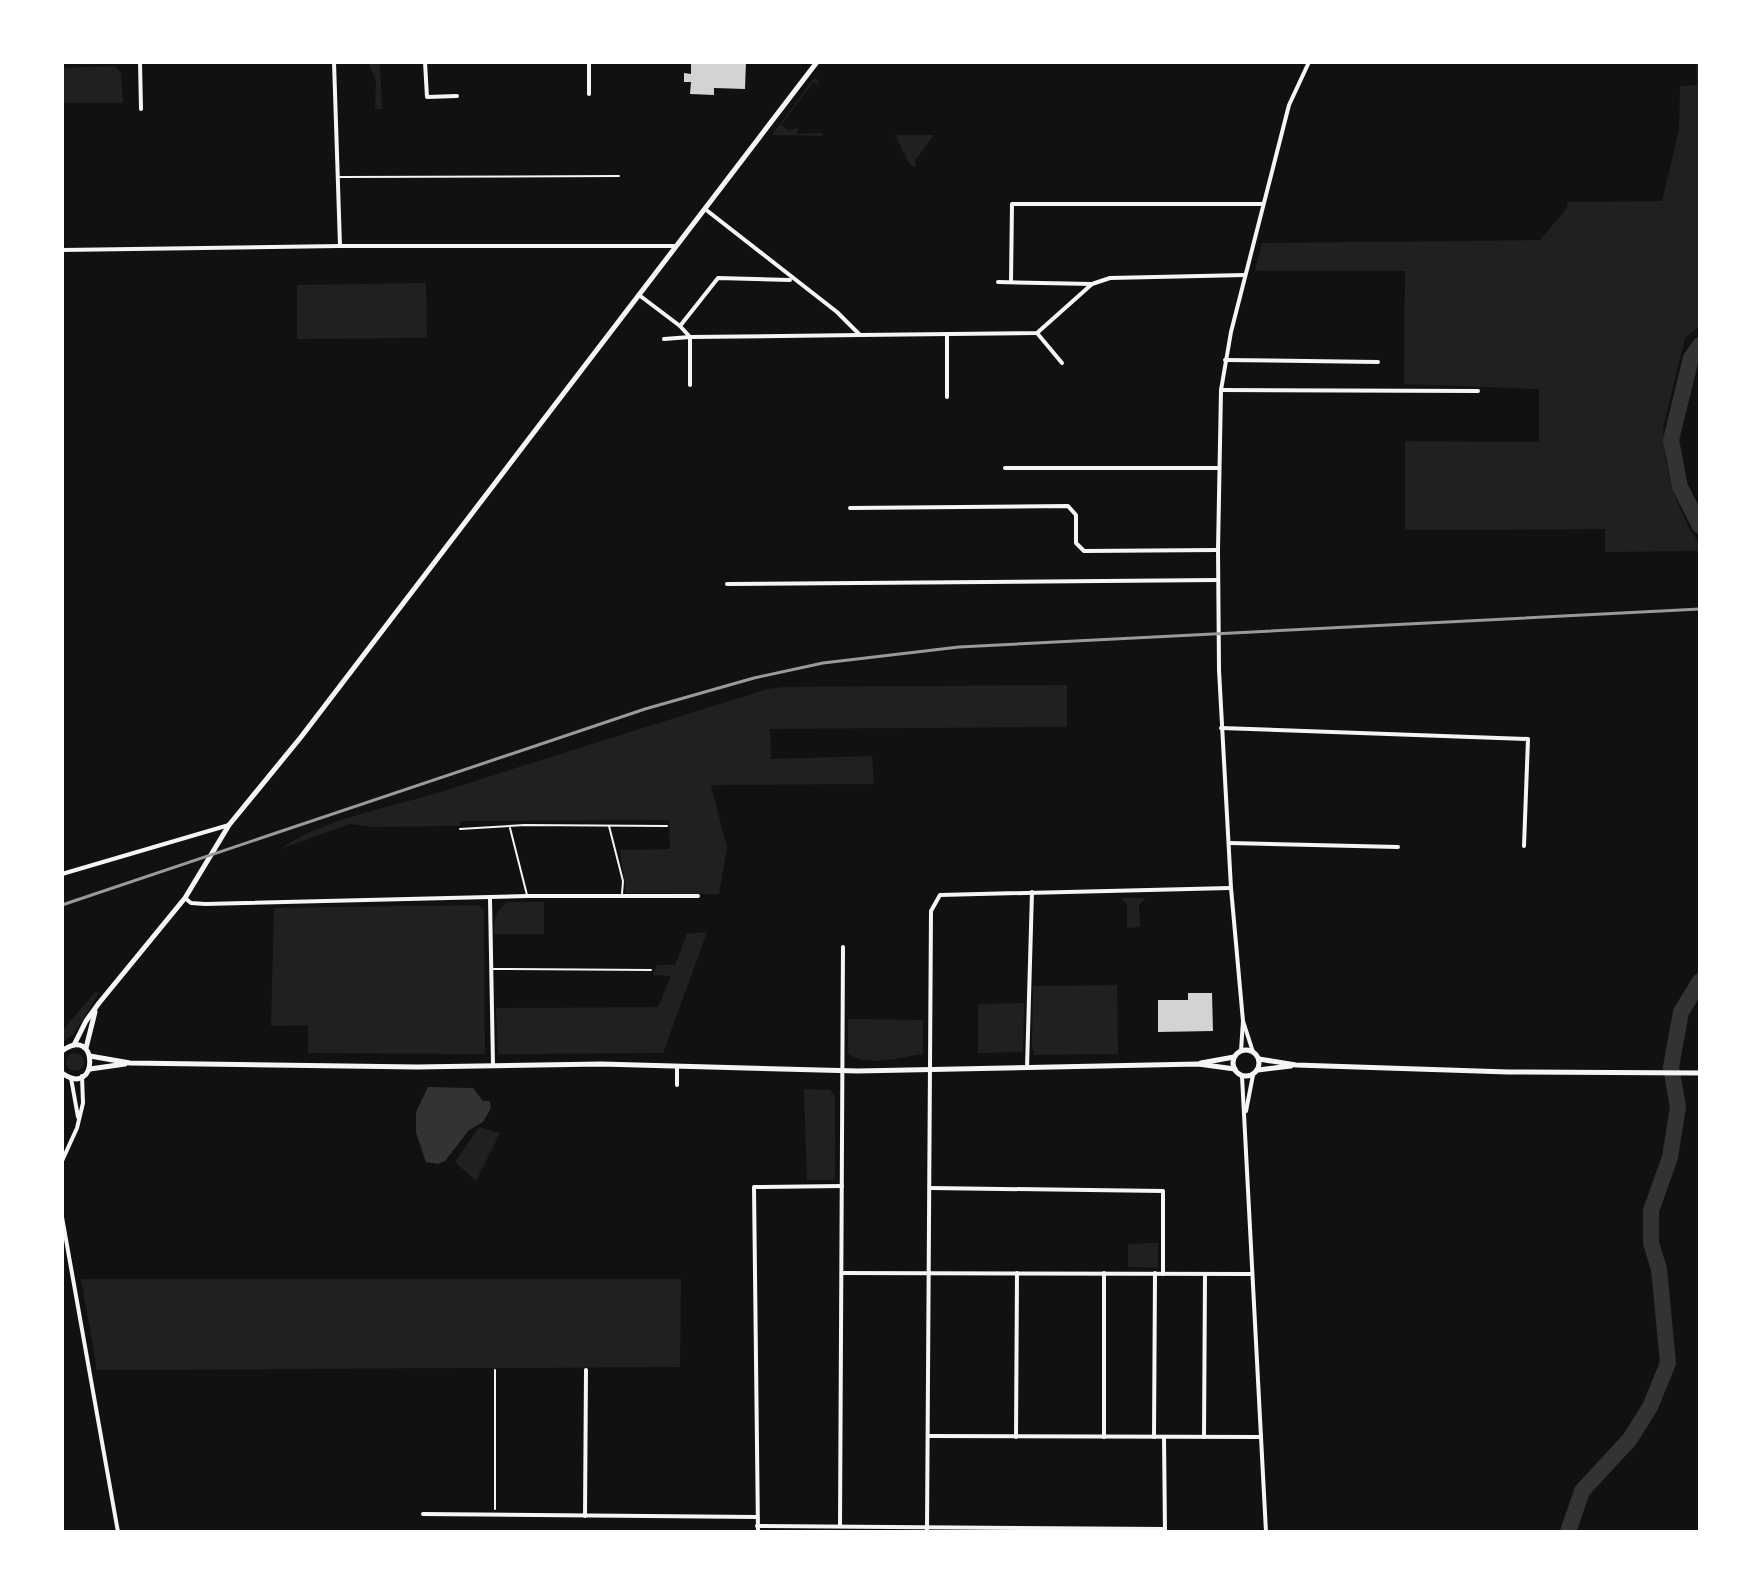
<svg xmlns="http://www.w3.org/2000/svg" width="1762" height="1594" font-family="'Public Sans',sans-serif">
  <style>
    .green { fill: #202020 }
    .water { fill: #333 }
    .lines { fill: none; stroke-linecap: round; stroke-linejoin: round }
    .river { stroke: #333; stroke-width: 16 }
    .building { fill: #d3d3d3 }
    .path { stroke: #f5f5f5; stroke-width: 2 }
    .service { stroke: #f5f5f5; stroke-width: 2 }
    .minor { stroke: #f5f5f5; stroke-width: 4 }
    .tertiary { stroke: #f5f5f5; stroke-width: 5 }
    .rail { stroke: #9a9a9a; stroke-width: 3 }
  </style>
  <rect width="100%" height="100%" fill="#111"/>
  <g class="green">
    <path d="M368,62H380L382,109H375L376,81Z"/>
    <path d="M1696,62H1700V326L1685,338L1663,428L1665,457L1672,489L1688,526L1700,545V551L1605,552V529L1405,530V441L1539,442V389L1404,384L1405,271H1255L1262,243L1540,240L1567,208V202L1662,201L1679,130L1680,86L1697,85Z"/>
    <path d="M115,66L121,73L123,103H62V68Z"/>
    <path d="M814,78L818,80V85L813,82L781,125L789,131L799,127L797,134L823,133V136L772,135Z"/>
    <path d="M895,135H934L915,161L916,167L910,165Z"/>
    <path d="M426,283L427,338L297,339V285Z"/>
    <path d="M1067,685V727L770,729L771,759L872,756L874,784L711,785L727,848L719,894L626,893L620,850L670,849L669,820L460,821V826L371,827L350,824L280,849C330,816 390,808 447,790C554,756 660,722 768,689L784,687Z"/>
    <path d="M1121,898H1146L1139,905L1140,927L1127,928V905Z"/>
    <path d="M508,902H544V934H494C494,919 495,911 508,902Z"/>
    <path d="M478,905L484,910L485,1054L308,1053V1025L271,1026L274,908Z"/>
    <path d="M707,932L663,1053L498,1054L496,1008L658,1007L671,976L653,975L657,965H675L687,934Z"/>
    <path d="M1117,985L1118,1054L1034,1055L1032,1046L1033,986Z"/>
    <path d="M95,992L99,993L73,1035L62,1042V1031Z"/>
    <path d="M1024,1003L1023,1052L978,1053V1004Z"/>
    <path d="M848,1019L923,1020V1054C902,1057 865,1068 848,1053Z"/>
    <circle cx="75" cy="1062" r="9"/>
    <path d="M804,1089L830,1090L835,1097V1178L833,1180H807Z"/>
    <path d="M479,1127L500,1133L476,1181L455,1162Z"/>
    <path d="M1158,1243V1268L1128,1267V1244Z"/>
    <path d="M81,1279H681L680,1367L97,1370Z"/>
  </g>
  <path class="water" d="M428,1087L473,1088L483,1101H490L491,1108L483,1122L469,1130L445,1161L438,1164L426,1162L416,1133V1112Z"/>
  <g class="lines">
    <g class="river">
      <path d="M1700,345L1691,358L1671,440L1680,487L1700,526"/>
      <path d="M1568,1532L1582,1491L1630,1439L1650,1407L1668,1363L1659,1269L1651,1243V1211L1670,1157L1678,1107L1671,1067L1681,1012L1700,981"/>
    </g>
  </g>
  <g class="building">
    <path d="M691,62H746L745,89L714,88V95L690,94L691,82H684V73L691,74Z"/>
    <path d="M1188,993H1212L1213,1031L1158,1032V1000H1188Z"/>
  </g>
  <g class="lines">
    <path class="path" d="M495,1509V1370"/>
    <g class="service">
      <path d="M340,177L619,176"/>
      <path d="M609,826L623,881L622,894"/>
      <path d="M510,828L527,895"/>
      <path d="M460,829L525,825L667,826"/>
      <path d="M491,969L651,970"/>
    </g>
    <g class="minor">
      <path d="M140,62L141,109"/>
      <path d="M334,62L340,246"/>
      <path d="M425,62L427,97L457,96"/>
      <path d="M589,62V94"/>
      <path d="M705,209L837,312L860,335L1037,333L1092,284"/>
      <path d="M62,250L340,246H676"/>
      <path d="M1011,281L1012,204H1263"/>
      <path d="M998,282L1092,284L1110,278L1245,275"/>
      <path d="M639,295L680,326L690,337L860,335"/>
      <path d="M680,326L718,278L790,280"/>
      <path d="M1037,333L1062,363"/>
      <path d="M664,339L690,337V385"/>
      <path d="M1225,360L1378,362"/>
      <path d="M1221,390L1478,391"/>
      <path d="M947,397V336"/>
      <path d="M1005,468H1219"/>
      <path d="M850,508L1068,506L1076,515V543L1084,551L1218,550"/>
      <path d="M727,584L1218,580"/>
      <path d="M1221,728L1528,739L1524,846"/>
      <path d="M1229,843L1398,847"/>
      <path d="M62,874L229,825"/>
      <path d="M185,898L191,903L205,904L527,896H698"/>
      <path d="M490,899L493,1065"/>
      <path d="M1243,1021L1253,1052"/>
      <path d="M1241,1051L1243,1021L1231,888L1219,670L1218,550L1221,390L1231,332L1289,105L1309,62"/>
      <path d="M677,1067V1085"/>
      <path d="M1027,1068L1032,892"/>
      <path d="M1242,1076L1266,1532"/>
      <path d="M71,1078L78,1117"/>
      <path d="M1246,1111L1253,1075"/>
      <path d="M62,1161L77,1128L83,1103L82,1076"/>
      <path d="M930,1188L1163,1191V1274"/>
      <path d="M62,1217L118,1532"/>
      <path d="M842,1273L1251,1274"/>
      <path d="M928,1436L1261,1437"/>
      <path d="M1016,1437L1017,1273"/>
      <path d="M1104,1437V1273"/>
      <path d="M1154,1437L1155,1273"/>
      <path d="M1164,1437L1165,1532"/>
      <path d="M1204,1437L1205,1275"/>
      <path d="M423,1514L757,1517"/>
      <path d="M585,1516L586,1370"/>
      <path d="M757,1526L1165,1529"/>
      <path d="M840,1526L843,947"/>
      <path d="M758,1532L754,1187L842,1186"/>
      <path d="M927,1532L931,911L940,895L1230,888"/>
    </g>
    <g class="tertiary">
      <path d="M74,1045L86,1021L99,1003L185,898L229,825L301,737L817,62"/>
      <path d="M86,1048L95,1012"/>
      <circle cx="1246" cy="1063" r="13"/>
      <path d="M62,1051C99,1023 99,1100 62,1073"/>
      <path d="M90,1056L130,1063L417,1067L601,1064L858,1071L1198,1064L1235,1069"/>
      <path d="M1259,1059L1296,1065L1508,1072L1700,1073"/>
      <path d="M1201,1063L1234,1057"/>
      <path d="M90,1069L125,1064"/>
      <path d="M1258,1070L1291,1066"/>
    </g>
    <path class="rail" d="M62,905L645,709L754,678L823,663L959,647L1700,609"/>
  </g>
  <rect width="1762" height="1594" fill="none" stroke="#ffffff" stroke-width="128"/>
</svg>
